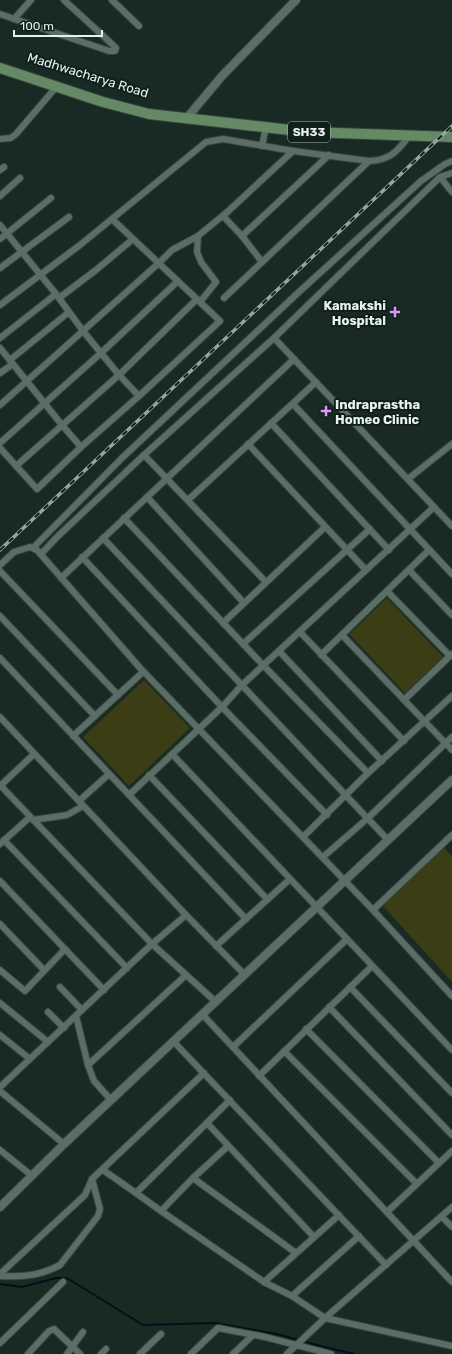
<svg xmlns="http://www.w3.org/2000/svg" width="452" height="1354" font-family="Rubik,sans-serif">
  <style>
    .green { fill: #3b3d14 }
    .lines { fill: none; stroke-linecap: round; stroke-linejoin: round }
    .stream { stroke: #00101a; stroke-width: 2 }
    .minor-casing { stroke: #35443e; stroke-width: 8 }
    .tertiary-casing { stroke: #35443e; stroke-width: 10 }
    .primary-casing { stroke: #35443e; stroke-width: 12 }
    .minor { stroke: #5a6d66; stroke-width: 6 }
    .tertiary { stroke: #5a6d66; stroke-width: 8 }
    .primary { stroke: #658865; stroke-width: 10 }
    .rail-casing { stroke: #97a49f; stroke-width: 3.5 }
    .rail { stroke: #0f201b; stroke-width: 2; stroke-dasharray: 6; stroke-linecap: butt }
    .poi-dot { fill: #df98f1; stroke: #0f201b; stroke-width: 1.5 }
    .labels { text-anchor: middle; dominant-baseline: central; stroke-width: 4; stroke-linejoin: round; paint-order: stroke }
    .shield { fill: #0f201b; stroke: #a6b3af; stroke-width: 1 }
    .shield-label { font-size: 12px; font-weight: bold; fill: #e7f2ee }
    .street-label { font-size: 13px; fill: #e7f2ee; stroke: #0f201b }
    .poi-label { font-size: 13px; font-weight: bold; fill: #e7f2ee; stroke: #0f201b; text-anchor: end }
  </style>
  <rect width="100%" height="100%" fill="#192a24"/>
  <g class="green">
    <path d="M387,598L443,657L405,693L349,634Z"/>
    <path d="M144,680L190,728L129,786L83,737Z"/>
    <path d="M443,847L452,856V982L383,906Z"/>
  </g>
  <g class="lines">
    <path class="stream" d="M0,1284L22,1287L56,1278H67L143,1325L215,1323L277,1334L328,1348L354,1354"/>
    <g class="minor-casing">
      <g id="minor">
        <path d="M112,0L139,26"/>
        <path d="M0,14L109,51H115L116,48L113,45L64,0"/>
        <path d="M14,19L31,0"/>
        <path d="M0,139L11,138L16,134L57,86"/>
        <path d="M262,146L266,127"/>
        <path d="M0,170L4,167"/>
        <path d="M440,177L452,192"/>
        <path d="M0,196L20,178"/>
        <path d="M0,225L56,294L83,331L119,375L139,396"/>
        <path d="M198,236L197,252L201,262L216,282L200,302"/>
        <path d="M242,236L329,155"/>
        <path d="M0,239L51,198"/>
        <path d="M262,262L242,236L223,216L293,151"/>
        <path d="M0,268L69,217"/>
        <path d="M59,298L96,270L133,239"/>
        <path d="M224,298L369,161"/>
        <path d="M0,305L80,245L206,142L223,139L293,151L369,161C390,160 397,152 409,136"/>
        <path d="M0,338L56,294"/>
        <path d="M274,338L452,526"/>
        <path d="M0,348L62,425L81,447"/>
        <path d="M10,360L69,312"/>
        <path d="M0,373L13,364"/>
        <path d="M293,404L452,574"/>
        <path d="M0,405L159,263L172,250L198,236L226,213"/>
        <path d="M271,423L389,550"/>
        <path d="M0,443L101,353L178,281"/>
        <path d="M248,444L366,570"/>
        <path d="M0,448L37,489L81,447L139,396L220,321L112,219"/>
        <path d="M144,455L266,582"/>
        <path d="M16,466L119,375L197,299"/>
        <path d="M408,479L452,444"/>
        <path d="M147,497L244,603"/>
        <path d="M188,500L316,382"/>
        <path d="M124,518L263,665L368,773"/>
        <path d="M103,538L388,840"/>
        <path d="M33,548L122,458L300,291L421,181L445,164L452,161"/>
        <path d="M41,554L57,537L144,455L274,338L440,177L452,173"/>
        <path d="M82,557L222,707L327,815"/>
        <path d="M0,565L14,552L30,547L37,550L141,669L373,910L452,996"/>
        <path d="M409,570L452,615"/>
        <path d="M0,571L118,695"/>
        <path d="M61,578L294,359"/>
        <path d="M387,591L450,656"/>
        <path d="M0,616L95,716"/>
        <path d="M223,623L325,527"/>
        <path d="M300,632L404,741"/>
        <path d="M342,635L452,750"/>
        <path d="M243,644L370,529"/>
        <path d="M279,651L382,761"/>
        <path d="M321,655L429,550"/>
        <path d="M0,658L246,919"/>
        <path d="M404,700L452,654"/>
        <path d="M0,717L186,915L245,975"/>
        <path d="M73,736L143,672"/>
        <path d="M172,754L452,1050"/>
        <path d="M149,775L267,899"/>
        <path d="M0,785L152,944L216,1002"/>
        <path d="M0,786L34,754"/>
        <path d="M129,795L222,707L242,685L434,507"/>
        <path d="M79,801L109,774"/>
        <path d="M33,820L67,815L83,806"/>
        <path d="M303,837L368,773L452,696"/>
        <path d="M4,840L127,968"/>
        <path d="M0,844L30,817"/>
        <path d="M323,857L368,818L452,737"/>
        <path d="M0,881L104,990"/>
        <path d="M373,910L452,835"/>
        <path d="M0,924L44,970"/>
        <path d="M216,946L290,879"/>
        <path d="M0,970L25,991L65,949"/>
        <path d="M60,987L82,1010"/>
        <path d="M350,987L452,1093"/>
        <path d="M0,1003L48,1042"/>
        <path d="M329,1007L452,1135"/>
        <path d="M48,1012L64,1028"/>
        <path d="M202,1014L452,1282"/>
        <path d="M76,1016L88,1065L94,1081L111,1100"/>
        <path d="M306,1029L439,1163"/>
        <path d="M0,1035L30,1059"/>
        <path d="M174,1042L386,1265"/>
        <path d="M233,1047L347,939"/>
        <path d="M284,1051L417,1184"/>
        <path d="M88,1065L186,975"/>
        <path d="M259,1076L372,966"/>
        <path d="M0,1087L152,944L186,915"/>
        <path d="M0,1091L64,1144"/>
        <path d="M207,1123L314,1237"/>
        <path d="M0,1150L31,1175"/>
        <path d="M103,1170L136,1193L230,1100"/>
        <path d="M193,1178L296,1253"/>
        <path d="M136,1193L161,1211L193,1178L228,1146"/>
        <path d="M161,1211L264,1282L292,1296L325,1318L452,1346"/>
        <path d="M387,1212L452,1151"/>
        <path d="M442,1217L452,1227"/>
        <path d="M0,1274L85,1195L92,1179L204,1073"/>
        <path d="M0,1276C22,1277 40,1276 60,1265L98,1216L100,1209L92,1179"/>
        <path d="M264,1282L339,1215"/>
        <path d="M292,1296L359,1236"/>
        <path d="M0,1343L63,1282"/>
        <path d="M28,1354L49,1331L54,1329L80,1354"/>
        <path d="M67,1354L83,1332"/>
        <path d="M101,1354L106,1349"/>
        <path d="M140,1354L161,1334"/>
        <path d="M191,1354L218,1328L265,1337L331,1354"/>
        <path d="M233,1354L253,1335"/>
        <path d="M287,1354L325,1318L452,1207"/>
      </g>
    </g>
    <g class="tertiary-casing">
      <g id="tertiary">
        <path d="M186,119L222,76L296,0"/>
        <path d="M0,1207L64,1144L452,780"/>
      </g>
    </g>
    <g class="primary-casing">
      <path id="primary" d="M0,68L103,102L149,114L308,132L452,137"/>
    </g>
    <use href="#minor" class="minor"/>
    <use href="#tertiary" class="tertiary"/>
    <use href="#primary" class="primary"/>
    <g class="rail-casing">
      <path id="rail" d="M0,550L452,126"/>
    </g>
    <use href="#rail" class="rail"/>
  </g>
  <g class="poi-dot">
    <path d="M393 306h4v4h4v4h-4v4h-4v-4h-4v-4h4z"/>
    <path d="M324 405h4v4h4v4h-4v4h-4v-4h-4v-4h4z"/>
  </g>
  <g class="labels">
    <rect class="shield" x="288" y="122" width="42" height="20" rx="3"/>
    <g class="shield-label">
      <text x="309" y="132">SH33</text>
    </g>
    <g class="street-label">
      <text transform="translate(88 75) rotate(17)">Madhwacharya Road</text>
    </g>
    <g class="poi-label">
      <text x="386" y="305">Kamakshi<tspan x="386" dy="15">Hospital</tspan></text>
      <text x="335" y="404" text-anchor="start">Indraprastha<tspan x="335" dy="15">Homeo Clinic</tspan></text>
    </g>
  </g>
  <path d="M14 30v6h88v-6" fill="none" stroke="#e7f2ee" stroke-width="2"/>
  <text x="20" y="30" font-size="12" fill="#e7f2ee" stroke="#0f201b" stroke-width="3" paint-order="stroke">100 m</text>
</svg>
